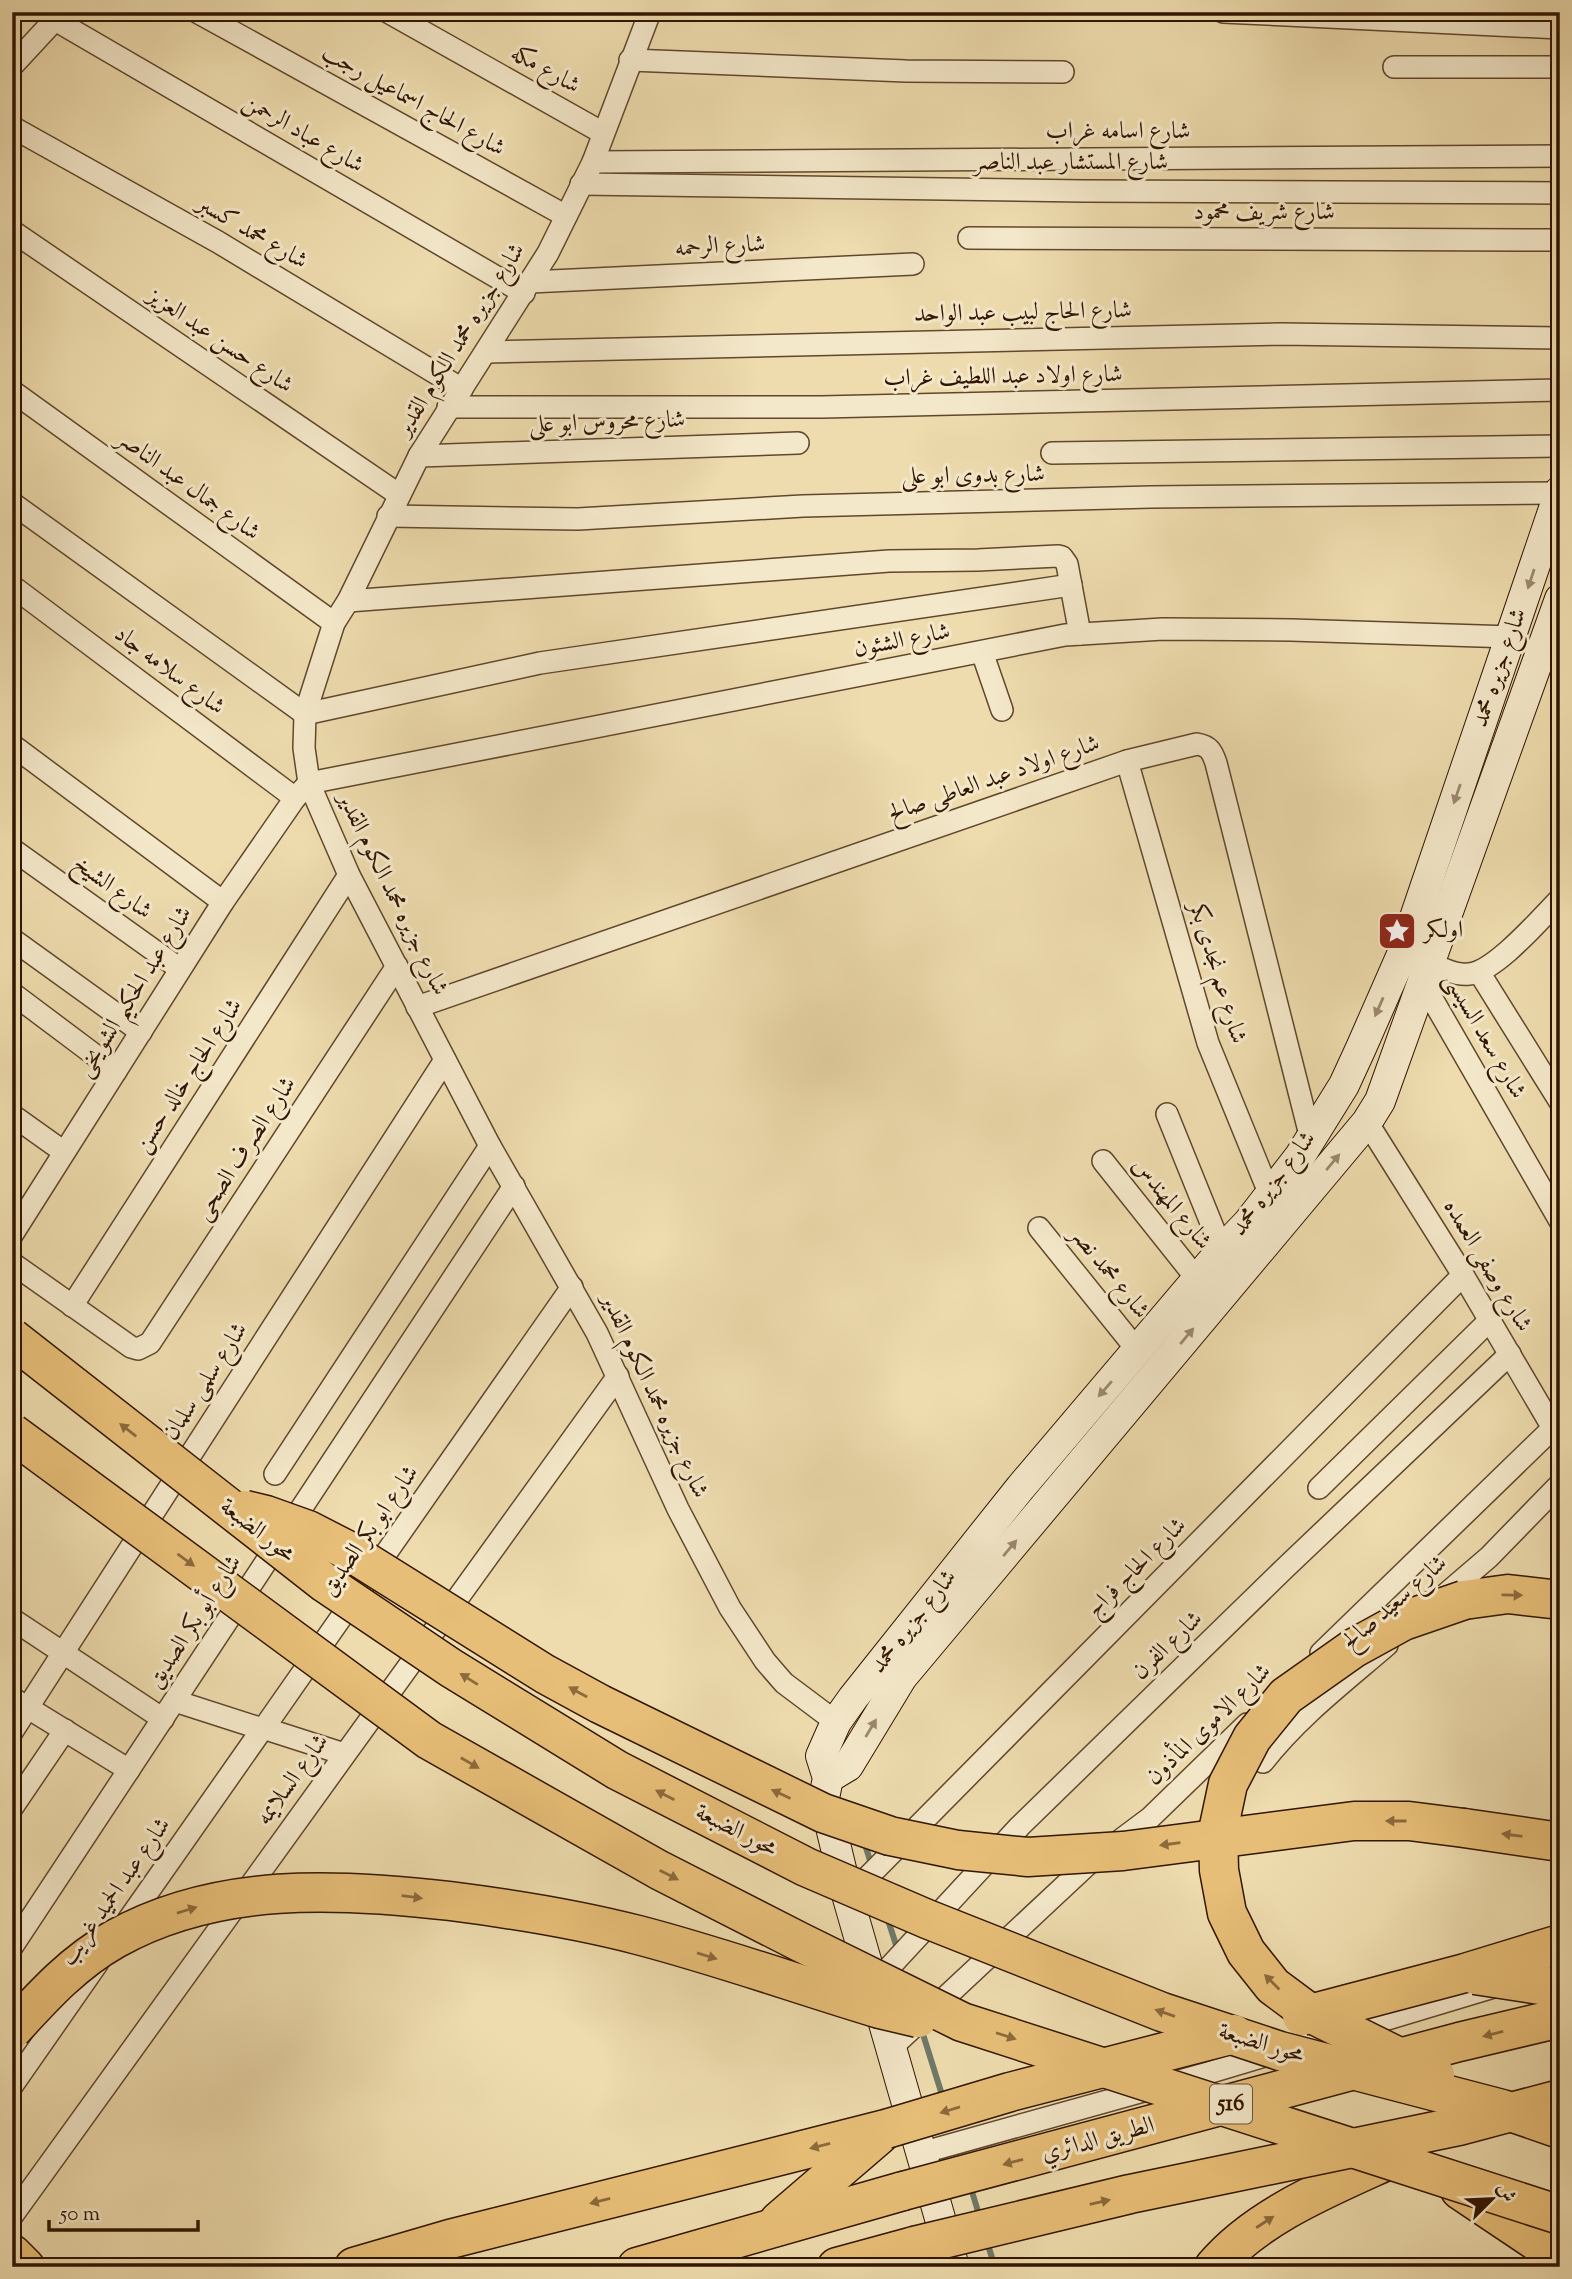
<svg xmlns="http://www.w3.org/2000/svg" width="1572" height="2279" font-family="'Sorts Mill Goudy',Amiri,serif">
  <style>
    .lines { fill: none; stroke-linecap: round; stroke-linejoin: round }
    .stream { stroke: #6f7969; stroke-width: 6 }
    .minor-casing { stroke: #60472c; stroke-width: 24 }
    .secondary-casing { stroke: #311500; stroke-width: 32 }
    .motorway-casing { stroke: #311500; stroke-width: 41 }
    .minor { stroke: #f4e8ca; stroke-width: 21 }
    .secondary { stroke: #f4e8ca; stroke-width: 30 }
    .motorway { stroke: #e7be77; stroke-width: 38 }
    .motorway-bridge-casing { stroke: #311500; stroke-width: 41; stroke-linecap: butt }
    .motorway-bridge { stroke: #e7be77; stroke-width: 38 }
    .oneway { fill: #9c896f }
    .oneway2 { fill: #8c6a3c }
    .labels { text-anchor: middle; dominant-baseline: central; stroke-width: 6; stroke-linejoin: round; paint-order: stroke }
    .shield { fill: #f4e8ca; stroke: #6c543d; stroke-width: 2 }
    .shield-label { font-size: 23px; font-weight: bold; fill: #311500 }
    .street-label { font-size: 24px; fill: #311500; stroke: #f4e8ca }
    .poi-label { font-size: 24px; fill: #311500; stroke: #f4e8ca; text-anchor: start }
  </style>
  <rect width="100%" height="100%" fill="#eedcae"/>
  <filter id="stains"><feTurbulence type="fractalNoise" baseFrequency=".00286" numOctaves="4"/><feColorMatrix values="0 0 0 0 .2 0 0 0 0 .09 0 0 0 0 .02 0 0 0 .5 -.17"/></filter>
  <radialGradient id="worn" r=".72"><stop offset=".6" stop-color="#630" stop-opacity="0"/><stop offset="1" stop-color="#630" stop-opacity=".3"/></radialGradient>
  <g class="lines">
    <g class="stream">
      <path d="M864,1841L872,1867"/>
      <path d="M887,1917L898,1951"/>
      <path d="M922,2031L943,2098"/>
      <path d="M970,2185L980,2218"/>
      <path d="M987,2242L995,2267"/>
    </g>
    <g class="minor-casing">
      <g id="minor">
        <path d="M197,12L566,216"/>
        <path d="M388,12L603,133"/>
        <path d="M650,12L593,162L548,253L419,456L348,601L334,623L305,714L304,748L309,783L349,875L490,1146L597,1333L678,1509L730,1608L765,1661L784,1683L836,1722"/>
        <path d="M1223,12L1560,28"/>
        <path d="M55,20L524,293"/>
        <path d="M630,60L906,71L1063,72"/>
        <path d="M12,66L62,12"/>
        <path d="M1394,67H1560"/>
        <path d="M12,127L218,242L462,389"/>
        <path d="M593,162L1560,156"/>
        <path d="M581,184L1084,191L1560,193"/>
        <path d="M12,231L398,494"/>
        <path d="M969,238L1560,240"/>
        <path d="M530,282L913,264"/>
        <path d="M487,352L1281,334L1560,338"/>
        <path d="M12,391L334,623"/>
        <path d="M448,407H822L1560,390"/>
        <path d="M1052,453L1560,446"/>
        <path d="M419,456L798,443"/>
        <path d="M12,503L305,714L540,663L1071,585"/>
        <path d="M388,516L578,519L803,506L1151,497L1559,493"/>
        <path d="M12,586L295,798"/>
        <path d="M348,601L889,561L978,560L1058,556L1062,557L1067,564L1080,634"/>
        <path d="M982,652L1002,710"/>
        <path d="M12,745L223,902"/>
        <path d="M1127,761L1208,1043L1270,1195"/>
        <path d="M12,849L180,969"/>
        <path d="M12,939L141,1032"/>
        <path d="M1419,957C1433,964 1453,976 1469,974C1495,972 1541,918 1560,899"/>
        <path d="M1479,972L1560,1102"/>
        <path d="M1419,976L1560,1221"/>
        <path d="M12,993L116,1071"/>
        <path d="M417,1007L1127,761L1197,744C1209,746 1212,751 1216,763L1311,1139"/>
        <path d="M1167,1114L1222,1250"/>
        <path d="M12,1115L64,1152"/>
        <path d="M1367,1122L1463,1275L1560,1440"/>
        <path d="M1103,1161L1197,1279"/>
        <path d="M1039,1228L1138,1351"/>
        <path d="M12,1235L223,902L295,798L309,783L1065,635L1163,629L1291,630L1512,637"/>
        <path d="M12,1263L131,1347L138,1349L150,1343L397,966"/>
        <path d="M72,1306L349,875"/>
        <path d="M275,1474L490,1146"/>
        <path d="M1319,1488L1490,1320"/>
        <path d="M1440,1599L1489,1557L1560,1484"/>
        <path d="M12,1619L163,1719"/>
        <path d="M1321,1653L1553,1428"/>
        <path d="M12,1698L129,1770"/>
        <path d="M175,1701L259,1728L266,1725L572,1287"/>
        <path d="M12,1732L445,1060"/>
        <path d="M1263,1762C1298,1717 1344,1682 1387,1645"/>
        <path d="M12,1808L65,1730"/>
        <path d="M852,1893L1463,1275"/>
        <path d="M122,1929L263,1728L344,1754"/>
        <path d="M12,1947L514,1186"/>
        <path d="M873,1985L1020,1826L1285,1568L1510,1354"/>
        <path d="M891,2048L1087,1865L1150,1818L1247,1724"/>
        <path d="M12,2086L97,1964"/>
        <path d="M921,2153L1208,2073L1497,1986"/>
        <path d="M12,2216L618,1376"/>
      </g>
    </g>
    <g class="secondary-casing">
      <g id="secondary">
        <path d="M828,1778L848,1766L902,1677L1367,1122L1380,1101L1560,599"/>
        <path d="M954,2267L848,1898L824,1798L828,1778L821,1756L836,1722L853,1698L1021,1487L1222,1250L1248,1223L1300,1156L1344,1085L1361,1048L1404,950L1560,491"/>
      </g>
    </g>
    <g class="motorway-casing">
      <g id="motorway">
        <path d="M1464,1600L1508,1594L1560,1600"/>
        <path d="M1464,1828L1560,1842"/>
        <path d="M1460,2190L1560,2257"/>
        <path d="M779,2221L879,2135"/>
        <path d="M12,2254L25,2267"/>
        <path d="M354,2267L450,2239L886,2129"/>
        <path d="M637,2267L903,2191"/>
        <path d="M837,2267L914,2246"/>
        <path d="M1214,2267C1262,2210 1346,2181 1412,2149"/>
      </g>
    </g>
    <use href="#minor" class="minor"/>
    <use href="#secondary" class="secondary"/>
    <use href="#motorway" class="motorway"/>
    <g class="motorway-bridge-casing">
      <g id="motorway-bridge">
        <path d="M12,1338L325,1583L451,1668L617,1770L806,1867L927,1919L1162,2012L1280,2051L1502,2109L1560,2129"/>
        <path d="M12,1433L429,1740L659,1870L800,1942L962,2022L1560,2215"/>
        <path d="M245,1510L266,1515L308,1530L347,1550L545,1674L600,1704L823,1813L890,1836L958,1850L1028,1857L1123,1851L1354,1821H1409L1464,1828"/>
        <path d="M1475,1975L1560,1988"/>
        <path d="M1302,2016L1465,1973L1560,1944"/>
        <path d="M12,2030C44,1995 74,1962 115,1939C217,1882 338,1888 450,1901C513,1909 576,1919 638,1935C719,1956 800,1985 880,2009L918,2018"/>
        <path d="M1435,2075L1308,2012L1273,1986L1246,1952L1227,1913L1219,1870L1218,1831L1228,1784L1252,1738L1286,1696L1354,1648L1403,1621L1464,1600"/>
        <path d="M886,2129L1010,2092L1234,2034"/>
        <path d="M903,2191L1459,2042L1560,2018"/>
        <path d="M914,2246L1130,2194L1459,2126L1560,2099"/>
      </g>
    </g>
    <use href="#motorway-bridge" class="motorway-bridge"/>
  </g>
  <defs><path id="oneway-solid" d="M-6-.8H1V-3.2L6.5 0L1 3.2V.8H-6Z" transform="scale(1.75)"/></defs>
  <g class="oneway">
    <use href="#oneway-solid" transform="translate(1531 579) rotate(108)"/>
    <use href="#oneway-solid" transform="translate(1457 794) rotate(109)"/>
    <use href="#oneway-solid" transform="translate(1379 1007) rotate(114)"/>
    <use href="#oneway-solid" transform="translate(1333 1162) rotate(-50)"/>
    <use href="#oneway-solid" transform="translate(1187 1336) rotate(-50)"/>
    <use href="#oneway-solid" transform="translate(1105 1389) rotate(131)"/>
    <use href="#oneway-solid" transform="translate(1010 1548) rotate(-50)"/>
    <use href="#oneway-solid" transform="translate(871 1728) rotate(-59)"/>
  </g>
  <g class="oneway2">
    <use href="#oneway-solid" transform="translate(128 1430) rotate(-142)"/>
    <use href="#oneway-solid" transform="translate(186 1560) rotate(36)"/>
    <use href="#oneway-solid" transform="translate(1512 1595) rotate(1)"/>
    <use href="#oneway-solid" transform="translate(469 1679) rotate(-148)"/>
    <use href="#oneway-solid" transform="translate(578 1692) rotate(-151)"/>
    <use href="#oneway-solid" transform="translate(470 1763) rotate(30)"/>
    <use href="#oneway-solid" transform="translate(781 1794) rotate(-155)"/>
    <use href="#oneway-solid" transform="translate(665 1795) rotate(-153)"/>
    <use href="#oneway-solid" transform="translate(1396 1821) rotate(-180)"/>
    <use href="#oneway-solid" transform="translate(1512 1835) rotate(-172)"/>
    <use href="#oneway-solid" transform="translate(1170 1844) rotate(172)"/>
    <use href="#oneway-solid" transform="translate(669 1875) rotate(27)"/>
    <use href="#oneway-solid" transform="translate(412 1897) rotate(7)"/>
    <use href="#oneway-solid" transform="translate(187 1910) rotate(-17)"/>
    <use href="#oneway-solid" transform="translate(707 1956) rotate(17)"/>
    <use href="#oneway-solid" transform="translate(1272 1982) rotate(-135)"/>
    <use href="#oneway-solid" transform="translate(1165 2013) rotate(-161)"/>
    <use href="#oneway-solid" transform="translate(1493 2034) rotate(166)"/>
    <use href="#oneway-solid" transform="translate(1006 2036) rotate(18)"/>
    <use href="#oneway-solid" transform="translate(950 2110) rotate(163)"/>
    <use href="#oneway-solid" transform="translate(820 2146) rotate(166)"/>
    <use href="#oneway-solid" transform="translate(1013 2162) rotate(165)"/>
    <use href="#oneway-solid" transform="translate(600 2201) rotate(166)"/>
    <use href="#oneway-solid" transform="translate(1100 2202) rotate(-13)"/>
    <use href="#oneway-solid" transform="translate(1265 2222) rotate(-33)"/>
  </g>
  <defs>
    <g id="sight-square" transform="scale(2.0125)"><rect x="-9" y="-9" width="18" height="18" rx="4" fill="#8f2418" stroke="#f4e8ca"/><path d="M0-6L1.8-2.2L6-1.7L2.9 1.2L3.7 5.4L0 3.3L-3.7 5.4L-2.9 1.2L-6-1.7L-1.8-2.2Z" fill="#fff"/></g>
  </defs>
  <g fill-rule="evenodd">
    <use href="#sight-square" x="1397" y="931"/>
  </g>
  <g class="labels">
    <rect class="shield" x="1210" y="2084.5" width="42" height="39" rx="5"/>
    <g class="shield-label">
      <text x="1231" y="2104">516</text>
    </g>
    <g class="street-label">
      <text transform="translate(545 70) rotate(29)">شارع مكه</text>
      <text transform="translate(413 101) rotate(29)">شارع الحاج اسماعيل رجب</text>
      <text x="1118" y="132">شارع اسامه غراب</text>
      <text transform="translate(303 134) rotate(30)">شارع عباد الرحمن</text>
      <text x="1071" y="163">شارع المستشار عبد الناصر</text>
      <text x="1264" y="213">شارع شريف محمود</text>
      <text transform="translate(252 233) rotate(30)">شارع محمد كسبر</text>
      <text transform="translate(720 247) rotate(-3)">شارع الرحمه</text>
      <text transform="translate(1023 313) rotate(-1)">شارع الحاج لبيب عبد الواحد</text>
      <text transform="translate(461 340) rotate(-58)">شارع جزيره محمد الكوم القدير</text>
      <text transform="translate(220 341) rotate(34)">شارع حسن عبد العزيز</text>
      <text transform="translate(1003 377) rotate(-1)">شارع اولاد عبد اللطيف غراب</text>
      <text transform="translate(607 423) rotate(-2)">شارع محروس ابو على</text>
      <text transform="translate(973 476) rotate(-1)">شارع بدوى ابو على</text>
      <text transform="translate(188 486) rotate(36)">شارع جمال عبد الناصر</text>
      <text transform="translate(902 641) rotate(-11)">شارع الشئون</text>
      <text transform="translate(1500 668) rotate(-71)">شارع جزيره محمد</text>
      <text transform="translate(169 671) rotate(37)">شارع سلامه جاد</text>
      <text transform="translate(994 779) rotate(-19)">شارع اولاد عبد العاطى صالح</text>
      <text transform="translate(112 888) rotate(36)">شارع الشيخ</text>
      <text transform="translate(392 894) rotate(64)">شارع جزيره محمد الكوم القدير</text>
      <text transform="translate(1217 973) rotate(73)">شارع عم نجدى بكر</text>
      <text transform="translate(135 992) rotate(-58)">شارع عبد الحكيم الشويخى</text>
      <text transform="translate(1484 1036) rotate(60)">شارع سعد السيسى</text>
      <text transform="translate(189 1076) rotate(-57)">شارع الحاج خالد حسن</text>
      <text transform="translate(246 1149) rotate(-57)">شارع الصرف الصحى</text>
      <text transform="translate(1274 1184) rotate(-53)">شارع جزيره محمد</text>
      <text transform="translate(1171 1204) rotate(51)">شارع المهندس</text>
      <text transform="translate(1487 1266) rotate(59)">شارع وصفى العمده</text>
      <text transform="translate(1109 1273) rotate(51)">شارع محمد نصر</text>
      <text transform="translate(206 1382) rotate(-57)">شارع سلمى سلمان</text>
      <text transform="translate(654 1396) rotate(65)">شارع جزيره محمد الكوم القدير</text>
      <text transform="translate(257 1531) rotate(38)">محور الضبعة</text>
      <text transform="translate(370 1531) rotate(-55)">شارع ابو بكر الصديق</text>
      <text transform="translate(1137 1568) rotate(-45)">شارع الحاج فراج</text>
      <text transform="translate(1395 1603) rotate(-41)">شارع سعيد صالح</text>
      <text transform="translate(195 1622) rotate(-57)">شارع أبو بكر الصديق</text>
      <text transform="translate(914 1622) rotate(-52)">شارع جزيره محمد</text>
      <text transform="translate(1168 1646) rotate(-44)">شارع الفرن</text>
      <text transform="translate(1209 1725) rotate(-44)">شارع الاموى المأذون</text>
      <text transform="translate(293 1780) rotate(-54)">شارع السلايمه</text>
      <text transform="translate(736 1831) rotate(27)">محور الضبعة</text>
      <text transform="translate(116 1892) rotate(-55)">شارع عبد الحميد غريب</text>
      <text transform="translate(1261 2044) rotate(17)">محور الضبعة</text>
      <text transform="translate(1098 2140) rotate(-15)">الطريق الدائري</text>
    </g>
    <g class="poi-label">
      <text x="1424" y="931">اولكر</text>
    </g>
  </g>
  <rect width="1572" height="2279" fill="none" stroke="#eedcae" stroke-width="42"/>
  <rect x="14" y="14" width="1544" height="2251" fill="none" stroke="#311500" stroke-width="3.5"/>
  <rect x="21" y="21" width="1530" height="2237" fill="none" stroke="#311500" stroke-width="2"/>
  <g transform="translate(1492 2199) rotate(66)" stroke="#f4e8ca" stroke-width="5" paint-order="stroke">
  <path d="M0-5L12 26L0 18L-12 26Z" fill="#311500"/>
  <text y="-10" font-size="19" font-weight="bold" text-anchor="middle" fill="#311500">ش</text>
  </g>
  <path d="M49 2220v10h149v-10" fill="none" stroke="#311500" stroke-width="3.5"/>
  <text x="60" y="2220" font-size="21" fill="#311500" stroke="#f4e8ca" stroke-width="5" paint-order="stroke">50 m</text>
  <rect width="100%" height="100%" filter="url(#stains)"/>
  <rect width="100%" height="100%" fill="url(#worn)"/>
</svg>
